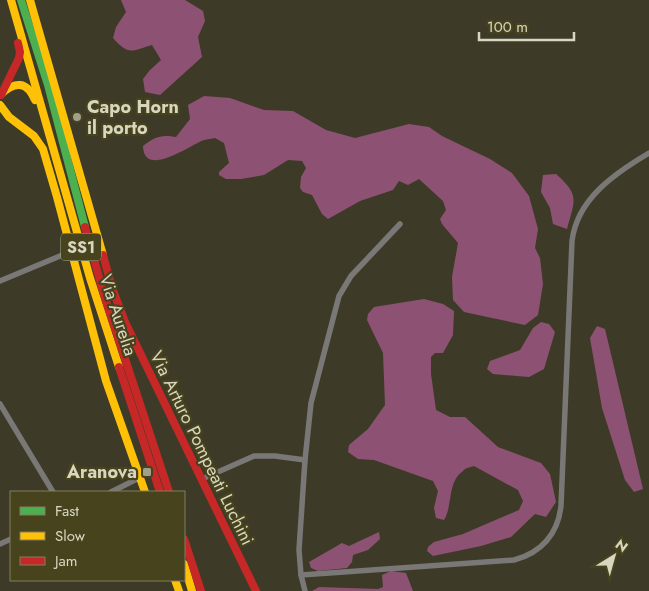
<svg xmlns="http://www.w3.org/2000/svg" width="649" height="591" font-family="Jost,sans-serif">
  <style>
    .forest { fill: #8d5273 }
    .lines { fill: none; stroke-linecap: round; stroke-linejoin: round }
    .street { stroke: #797877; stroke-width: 5.5 }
    .fast { stroke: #4caf50; stroke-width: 8 }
    .slow { stroke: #ffc107; stroke-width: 8 }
    .jam { stroke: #c62828; stroke-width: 8 }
    .poi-dot { fill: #a1a08b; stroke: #47431d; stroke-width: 2 }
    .labels { text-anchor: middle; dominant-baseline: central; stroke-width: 4.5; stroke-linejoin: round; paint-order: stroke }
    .shield { fill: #47431d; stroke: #acaa90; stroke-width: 1 }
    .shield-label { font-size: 16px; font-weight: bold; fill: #d7d6c1 }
    .poi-label { font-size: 18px; font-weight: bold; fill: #d7d6c1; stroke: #47431d; text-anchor: start }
    .street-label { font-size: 18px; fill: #d7d6c1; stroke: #47431d }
  </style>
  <rect width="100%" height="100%" fill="#3d3b27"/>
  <g class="forest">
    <path d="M121,0H185L203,11L205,21L198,37L202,57L160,95L145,92L143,79L150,70L161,60L152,45C132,51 129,56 113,38L116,27L126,12Z"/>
    <path d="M204,96L230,98L264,110L293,111L326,130L355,138L409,124L429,127L442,136L490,159L512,173L529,196L538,229L535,248L540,258L543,284L538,315L525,325L464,312L453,300L452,277L458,243L442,224L440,219L446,210L443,201L419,179L408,185L399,181L393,190L360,201L328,219L322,214L312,195L303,192L300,188L301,177L306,168L302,161L288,160L264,175L241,179H226L219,175V172L229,163L224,143L215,138C212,139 207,139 204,140C190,145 144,179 143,146C154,137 161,134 176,137L190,119L188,105Z"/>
    <path d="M556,174C580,195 575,200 567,229L553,224L550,208L541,192L543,175Z"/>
    <path d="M424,299L443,304L454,311L453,335L443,353H435L431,357V374L436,410L450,417H465L498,447L541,463L550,474L556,502L546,517L535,514L511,537L481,546L433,556L427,551L428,547L434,542L463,534L519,510L523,501L518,490L474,466C471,467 465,468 463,471C447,482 453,506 444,520L436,518L434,508L438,491L433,481L374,460L358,459L348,452L349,445L368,429L385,405L383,353L367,320L368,314L374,307Z"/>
    <path d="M541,322L549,324L555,332L544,369L529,377L493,374L487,369L490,361L520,350L533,328Z"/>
    <path d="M597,326L605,329L643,489L634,492L625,480L602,408L590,338Z"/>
    <path d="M379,532L380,539L368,550L353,555L352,562L347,568L318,571L311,568L309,562L342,543L349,546Z"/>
    <path d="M391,571L406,573L413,591H312L319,587L378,589L383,587L382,575Z"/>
  </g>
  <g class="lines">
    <g class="street">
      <path d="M0,281L72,251"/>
      <path d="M0,404L53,492"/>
      <path d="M202,479L254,456H275L305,460"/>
      <path d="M111,492L139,478"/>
      <path d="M0,544L11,539"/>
      <path d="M301,575L514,560C541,553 558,534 561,506L572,241C577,199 615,173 649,153"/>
      <path d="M305,591L301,575L299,550L305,460L311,403L339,296L351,276L400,224"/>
    </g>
    <path class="fast" d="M21,0L48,85L85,227"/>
    <g class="slow">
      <path d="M11,0L90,278L119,367"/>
      <path d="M30,0L103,255"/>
      <path d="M1,94C15,81 27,81 35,100"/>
      <path d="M0,105L9,117L34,136L43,149L57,197L106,381L145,492"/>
      <path d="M184,564L192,591"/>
      <path d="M175,580L179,591"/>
    </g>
    <g class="jam">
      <path d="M1,95L19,58L20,52L18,43"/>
      <path d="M85,227L104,295L169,492"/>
      <path d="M103,255L112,288L125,322L256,591"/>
      <path d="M119,367L160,492"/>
      <path d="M184,539L201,591"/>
    </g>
  </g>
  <g class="poi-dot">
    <circle cx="77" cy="117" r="5"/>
    <rect x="142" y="467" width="10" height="10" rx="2.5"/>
  </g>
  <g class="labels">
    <rect class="shield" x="61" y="233.5" width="40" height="27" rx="4"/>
    <g class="shield-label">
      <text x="81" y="247">SS1</text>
    </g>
    <g class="poi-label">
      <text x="87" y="107">Capo Horn<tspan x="87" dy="21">il porto</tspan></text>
      <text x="137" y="472" text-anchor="end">Aranova</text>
    </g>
    <g class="street-label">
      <text transform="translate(118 315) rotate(72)">Via Aurelia</text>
      <text transform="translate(202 448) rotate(64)">Via Arturo Pompeati Luchini</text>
    </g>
  </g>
  <rect x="10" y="491" width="175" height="90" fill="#47431d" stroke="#817e5f"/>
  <rect x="20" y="507" width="25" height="8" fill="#4caf50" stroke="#817e5f"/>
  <text x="55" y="516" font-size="15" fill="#d7d6c1">Fast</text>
  <rect x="20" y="532" width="25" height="8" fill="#ffc107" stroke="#817e5f"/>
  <text x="55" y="541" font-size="15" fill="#d7d6c1">Slow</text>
  <rect x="20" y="557" width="25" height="8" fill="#c62828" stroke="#817e5f"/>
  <text x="55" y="566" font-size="15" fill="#d7d6c1">Jam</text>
  <g transform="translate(614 556) rotate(37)" stroke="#47431d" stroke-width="4" paint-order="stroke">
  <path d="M0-4L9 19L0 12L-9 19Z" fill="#d7d6c1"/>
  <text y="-8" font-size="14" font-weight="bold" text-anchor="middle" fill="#d7d6c1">N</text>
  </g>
  <path d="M479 32v8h95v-8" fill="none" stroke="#d7d6c1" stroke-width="2.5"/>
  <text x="487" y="32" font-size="15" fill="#d7d6c1" stroke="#47431d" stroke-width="4" paint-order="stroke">100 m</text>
</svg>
